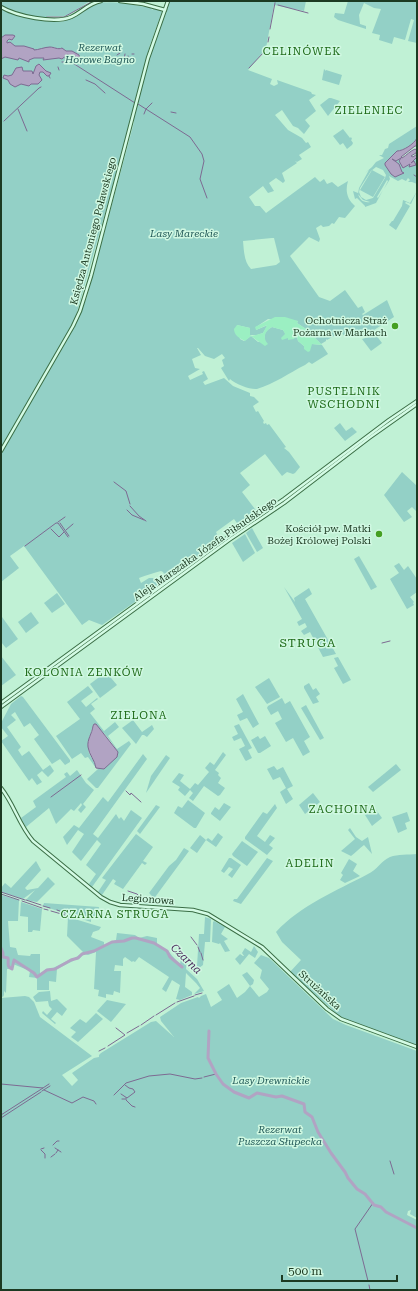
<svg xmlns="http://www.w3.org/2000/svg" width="418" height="1291" font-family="'Roboto Serif',serif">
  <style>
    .green { fill: #93d0c6; fill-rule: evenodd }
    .sand { fill: #9befc2 }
    .water { fill: #b1a3c3; stroke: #7d6a92 }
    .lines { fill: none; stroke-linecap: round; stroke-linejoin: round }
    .stream { stroke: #7d6a92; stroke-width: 1 }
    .river { stroke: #b1a3c3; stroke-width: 3 }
    .secondary-casing { stroke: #3a6d45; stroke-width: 4.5 }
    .secondary { stroke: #d4fbe5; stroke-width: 2.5 }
    .poi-dot { fill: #459f22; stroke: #d0f8e2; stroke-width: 1.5 }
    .labels { text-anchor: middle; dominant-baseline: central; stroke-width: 3; stroke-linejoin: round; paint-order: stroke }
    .park-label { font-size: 10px; font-style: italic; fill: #215857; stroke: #d0f8e2 }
    .street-label { font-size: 10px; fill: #1c3a22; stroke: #d0f8e2 }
    .poi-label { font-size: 10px; fill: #1c3a22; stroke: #d0f8e2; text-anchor: end }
    .neighbourhood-label { font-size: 11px; letter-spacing: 1px; fill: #1e6a18; stroke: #d0f8e2 }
    .water-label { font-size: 11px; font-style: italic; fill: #4a2a5b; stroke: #d0f8e2 }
    .quarter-label { font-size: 12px; letter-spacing: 1px; fill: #1e6a18; stroke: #d0f8e2 }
  </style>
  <rect width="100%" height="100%" fill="#c0f1d5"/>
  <g class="green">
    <path d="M1,1H90L70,14L64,16H47V19C76,22 73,11 95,3C111,0 134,3 150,7C134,4 111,0 95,4C85,7 78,16 68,19C61,21 54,20 47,20C71,28 80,7 101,3C117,1 135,5 151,8L152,10L155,8L162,12L150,45L110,196L75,319L1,448Z"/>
    <path d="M169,1H306L304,11L274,5L266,48L264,49V51L248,70L272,79L270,84L274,86L278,84L277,80L311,92L312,94L316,95L309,100L316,111L305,120L310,126L304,134L298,128L293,126L282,110L275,115L288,130L302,138L306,143L308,142L311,147L299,155L302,159L297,162L295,161L297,163L282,173L285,181L283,183L276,178L269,183L274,191L268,193L263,186L249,197L255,206H260L266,213L315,177L320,182L324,179L327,184L332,182L338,187L348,181C345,191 347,199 355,206L345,218L339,217L334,224L332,223L329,226L323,227L321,225L316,228L320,239L319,242L309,237L290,256L319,297L330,301L345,290L358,308L362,306L365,312L362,314L363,315L387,300L394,317L374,330V332L372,334L345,337L341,332L327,340L326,339V341L321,344L306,329L297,323L298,321L268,319L256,327V330L268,325L263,333L257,335H250V328L237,325L240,339L244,341L251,336L258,342L265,341C264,334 265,331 272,327L283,330L288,337H297L298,341L304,346L312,344L322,345L328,354L312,364L309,362L305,365C289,373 274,384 257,389C251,390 235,384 230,379L229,381L221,368L224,366L222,360L225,358L222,354L214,359L205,356L198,348H197L201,355L192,359L195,368L200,369L188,376L190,380L203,374L202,372L204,371L208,379L203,382L205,385L224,378L233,386L250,393V396L254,397L259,402L253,406L256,412L258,411L264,421L263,422L264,424L266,423L267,425L269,424L286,447L284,448L289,452L300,467L295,473L293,474L287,472L282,476L265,454L240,473L250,485L242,492L258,513L239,526L234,519L216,532L220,540L167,579L163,572L161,571C154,573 146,575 139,578L141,583L149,578H153L159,585L102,625L89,620L82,625L24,546L10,556L19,568L1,582V454L75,326L87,297L133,126L134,121L133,119L149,57L165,14L167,10ZM272,238H274L280,262L276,265L251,269C244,262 244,251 243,241Z"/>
    <path d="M348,1H417V43L408,41L414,20L411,19L405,40L394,37L392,44L379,40L380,35L372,33L381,9L374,8L364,3L359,15L360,24L366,26V29L338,20L334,17L335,13L344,14Z"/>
    <path d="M324,69L326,71V70L342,75L339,85L322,80Z"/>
    <path d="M329,98H331L340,101L328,116L320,105Z"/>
    <path d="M417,126C417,130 418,136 416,139C413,144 402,151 397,151L393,155L401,158L406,165H408L417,156V184L412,182H408L410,180L408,178L406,181L402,179L398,181L389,176L390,179L384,189L388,181L387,180L377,197L378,198L383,190L376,203L365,207V206L357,198L355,199L353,191L358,193C359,200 364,203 370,202L363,200L358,194L359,188L369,170L365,173L372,167L376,162L384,158L379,155H382L385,149L388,148L389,144ZM376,167L383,170L386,175L385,178L373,198L366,200L361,197L359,192L360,188L371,171Z"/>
    <path d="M343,129L350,138L351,137L352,139L351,140L353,143L352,145L347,149L343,143L340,145L333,136Z"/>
    <path d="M372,170L385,177L373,197L360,190Z"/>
    <path d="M417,191L411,204L406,202L405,203L410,206L396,230L389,225L392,221H393L402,206L403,200L410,203Z"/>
    <path d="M376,335L382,343L371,351L362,339Z"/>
    <path d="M340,423L346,431L352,427L357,432L345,441L334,428Z"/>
    <path d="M402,472L417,486V512L412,507L407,511L412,517L404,522L384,495Z"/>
    <path d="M252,528L263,548L257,552L246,533Z"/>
    <path d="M245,534L255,553L243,562L232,543Z"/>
    <path d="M359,556L377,587L371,590L354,559Z"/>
    <path d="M399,563L404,570L408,566L417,579V592L410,597L414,602L413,603L414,605L407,609L390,579L399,573L394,566Z"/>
    <path d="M284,587L295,602L294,598L309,588L312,594L305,599L336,654L323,657L310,632L304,635L301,631L307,627L305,623L299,626L297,622L302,619Z"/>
    <path d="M57,593L65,604L52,613L44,603Z"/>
    <path d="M31,612L39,623L26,633L18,622Z"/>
    <path d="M2,617L18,639L6,648L1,642V618Z"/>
    <path d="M1,656L16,675L1,686Z"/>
    <path d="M338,657L351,680L343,684L334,668L338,666L334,658Z"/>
    <path d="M106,672L117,685L100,698L90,684Z"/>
    <path d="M269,678L280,697L267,704L255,687Z"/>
    <path d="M309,683L313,690L316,688L320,694L316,697L319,702L313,704L304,688V686Z"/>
    <path d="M88,686L93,692L81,701L86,707L97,698L98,699L91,704L95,709L90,713L104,731L115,722L119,727L108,736L117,749L129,741L131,744L98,788H96L87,779L98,769L97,768L104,769L118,755C118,747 101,730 95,724L93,725C91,735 86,742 89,753C91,758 96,762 96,768L88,757L85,758L81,753L72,759L56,736L80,719L67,702Z"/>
    <path d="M243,694L259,724L253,728L247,718L240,721L237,715L243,712L236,699Z"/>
    <path d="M21,696L23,697L70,760V762L65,765L60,759L52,764L34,739L39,735L30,723L24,727L15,712L11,715L16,720L7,727L21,747L18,750L22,756L29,751L43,770L50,765L54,771L48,777L42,771L37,775L42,782L37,785L32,778L29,781L1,741L8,736L1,727V723L11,704Z"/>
    <path d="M282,698L285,704L290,701L310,737L304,741L310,752L303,756L293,738L286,742L275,723L282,719L278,711L271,715L267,708L268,706Z"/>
    <path d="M306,705L324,738L320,740L301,708Z"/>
    <path d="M133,720L142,732L152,725L154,729L147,737L144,735H142L136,744L122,728Z"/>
    <path d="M239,724L252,748L248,750L252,758L246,761L245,760L239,749L245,746L241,738L234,741L232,737L238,734L234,726Z"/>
    <path d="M258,736L260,739L265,736L271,746L260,753H258L251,740Z"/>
    <path d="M223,752L226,755L215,770L219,773L218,775L221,778L218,783L225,788L220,795L218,796L204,786L193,801L189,798L193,793L190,790L185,796L178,790L180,787L172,782L179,773L184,775L180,781L190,789L195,783L198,785L209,772L205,768L210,762L214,765Z"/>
    <path d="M143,754L147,759L93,834L98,838L116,814L119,819L121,817L124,821L131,810L142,818L92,887L89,884L96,874L86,865L101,844L97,840L81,861L72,852L84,834L78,830L67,845L63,837L74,825L79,828L103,797L108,802Z"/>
    <path d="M166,755L170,758L146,793L151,776Z"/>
    <path d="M396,764L401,770L373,792L368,787Z"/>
    <path d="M274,766L277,770L283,767L293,786L287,789L293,799L286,804L280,792L286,788L280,777L273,780L267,769Z"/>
    <path d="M77,770L86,783L94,790L83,804L86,807L81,813L78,810L82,805L81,803L74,811L71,809L56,824L49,808L26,827L21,818L36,807L33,801L66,777L64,774L67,772L70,776Z"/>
    <path d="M313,793L320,802L305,814L299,805Z"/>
    <path d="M188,800L205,813L196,828H194L174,813L178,806L182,808Z"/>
    <path d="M224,803L231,807L220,821L211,814V813L215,807L219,810Z"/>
    <path d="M275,804L277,808L257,836L265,842L270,835L275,838L269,845L273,848L267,855L245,839V837L263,812L267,814Z"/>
    <path d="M156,805L160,807L140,834L137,831Z"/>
    <path d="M374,807L382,818L372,826L365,815Z"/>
    <path d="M407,812L410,821L405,823L407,829L398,833L392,817Z"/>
    <path d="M350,828L356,837L362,841L368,837L372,854L364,845C359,849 356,852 351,856L341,851L355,839L348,830Z"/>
    <path d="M218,833L223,837L216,847L206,840L197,853L190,848L200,835L206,840L208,838L212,841Z"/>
    <path d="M136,834L153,847L143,861L147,863L145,865L142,863L123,889L114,884L116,881L113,879L102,895L98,892L106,880L102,878Z"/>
    <path d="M242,841L258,852L247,866L233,856L232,854Z"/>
    <path d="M184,848L189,851L150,904H145L152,896L149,893L169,866L176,860Z"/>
    <path d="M417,854V1046L348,1021L338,1015L290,972L301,960L282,942L276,932C301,905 336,891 368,874C377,870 381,861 390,857C398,854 408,855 417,854Z"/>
    <path d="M229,858H231L241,865L232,878L228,875L233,869L229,867L224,873L221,871Z"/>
    <path d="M267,858L273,861L241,904L233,901L234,899H237Z"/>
    <path d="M349,859L357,864L353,871L360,876L345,883L340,880L343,875L341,873Z"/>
    <path d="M36,861L41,870L25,888L27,890L38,888L48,877L55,884L37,902L26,900L35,890L23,899L1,892V888L5,883L11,888Z"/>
    <path d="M1,895L19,900L18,921H8L10,947L16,948L18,955L30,956L31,954H40V975L46,969L53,968L73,958H75L83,952L67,936L68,917L101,927L99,930L93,932L91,937L104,942V945L116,940L117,933L135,935L139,938L147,936L157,938V944L169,952L180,965L182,951L187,958L186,969L197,979L204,991L194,994L200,988L196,983L186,973L185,987L192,992V995L180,1000L176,999L180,985L172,980L166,992L162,989L169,977L139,957L135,962L133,961L132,962L125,957L123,959V966L115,965L114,971H121L120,993L114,991L113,995L106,994V998L98,996L99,990L94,989L96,952L88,955L84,954L79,959L74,960L73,961L57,969L56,982L49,981V990H37V978L29,977L30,971L13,964V969H7L6,993L4,991V995L3,997L1,996Z"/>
    <path d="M21,902L42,909L40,931L33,930L32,932H28V917L20,916Z"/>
    <path d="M44,903L99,907L97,916H91V922L43,906Z"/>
    <path d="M205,917L211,919L210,942H205L203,965L199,968L197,966L199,934H204Z"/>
    <path d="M214,921L225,927L221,934L228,939L224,941L230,951L225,952L220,943L219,944L212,942L213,922Z"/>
    <path d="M254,946L258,952L255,958L249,954L240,965L235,959L240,954L243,956H244L242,953L245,948L251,952Z"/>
    <path d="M261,955L269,958L333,1019L346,1025L417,1051V1218L410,1214L411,1210L408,1211L407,1215L417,1220V1290H1V998L25,996L29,997L34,1002L40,1017L92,1056L62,1075L72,1086L78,1080L72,1073L94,1058L99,1057V1055L101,1053L151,1022L156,1021L174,1037L161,1021L160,1017L181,1003L198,997L199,998L201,996L206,994L211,1007L222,1000L217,992L229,984L237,998L245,992L250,986L242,975L247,972L254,980L253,984L250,986L259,997L267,992L269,989L260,978L262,970L254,963Z"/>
    <path d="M50,991L51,1001L57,999L67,1009L62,1016L57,1012L51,1019L56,1023L55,1024L42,1013L43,1011L47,1015L52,1009L49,1006L48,1001L36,1002L33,997L39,992Z"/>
    <path d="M107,1000L126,1004L111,1022L97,1011Z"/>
    <path d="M96,1013L103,1019L78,1042L71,1037L76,1032L70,1028L80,1019L86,1023Z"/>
  </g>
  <path class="sand" d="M275,317H285L298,321L297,323L306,329L322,345L312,344L310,351L308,352L304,349V346L298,341L297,337H295L294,339L288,340V338L282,340L281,338L285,334L283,330L272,327C265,331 262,338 268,344L265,346L251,336L245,341C239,338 234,335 234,329L237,325L250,328V335L252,336L263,333L267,325L256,330L255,327Z"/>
  <g class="water">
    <path d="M5,35H13L15,36L12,40L9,39L7,41V43L10,42L15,46H24L34,49V50C38,50 45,47 50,47C54,47 58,50 62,48L66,51H72L79,55L80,58L73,57L71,60L68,54L62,59L59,58L43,60L44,58H34L29,60V62L19,58L18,60L5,57L1,59V38Z"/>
    <path d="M39,64L46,71L51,73L49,76H47L43,72H40L39,75L42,80L38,84H31L29,86L21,84L15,87L10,84L8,80L3,78L4,75L8,76L12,75L16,68L22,67L23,71H32L33,74L36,66Z"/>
    <path d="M417,138V146H415L401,157L402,158C407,155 410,151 415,149L417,150L416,153L411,156L413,157L417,154V157L411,163L414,161L416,165L409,167L410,164L403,168L399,161L401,158L396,161L392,159L399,164L402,172L404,173L395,177L391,174L385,165V163L397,151C403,151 414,144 417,138Z"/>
    <path d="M94,724H96L118,752L117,757L104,769L96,768C95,760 89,755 88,747C87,739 92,734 93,726Z"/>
  </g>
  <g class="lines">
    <g class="stream">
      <path d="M133,1L159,7"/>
      <path d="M275,2V1"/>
      <path d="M278,5L308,13"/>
      <path d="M47,17H64L93,1"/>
      <path d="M270,29L275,3"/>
      <path d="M268,42L269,37"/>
      <path d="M112,49L113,47"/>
      <path d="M132,54H134"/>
      <path d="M117,55L120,53"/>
      <path d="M65,58L135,103"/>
      <path d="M128,58V56"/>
      <path d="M124,59L125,54"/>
      <path d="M62,62H64"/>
      <path d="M58,67L59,70"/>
      <path d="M249,68L264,52"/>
      <path d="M49,76L50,78"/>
      <path d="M86,80L95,84L105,93"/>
      <path d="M138,104L190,137L202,154L204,161L200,179L207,198"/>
      <path d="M18,109L27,131"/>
      <path d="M171,112L176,113"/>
      <path d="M144,114L146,109L152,103"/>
      <path d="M4,121L39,88L41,87"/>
      <path d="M414,175L417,177"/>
      <path d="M114,482L126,491L130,504"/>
      <path d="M130,506L139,516L146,521"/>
      <path d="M127,510L132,515L144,520"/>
      <path d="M58,522L65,517"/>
      <path d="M60,523L69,536"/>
      <path d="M51,529L59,537L64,532"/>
      <path d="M66,530L73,524"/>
      <path d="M25,546L56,523H58L68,537"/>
      <path d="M382,643L390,641"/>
      <path d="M126,791L130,795L131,793L141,802"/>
      <path d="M51,797L81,775"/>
      <path d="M128,891L137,894L143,900"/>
      <path d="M1,892L25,900"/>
      <path d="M1,894L19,900"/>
      <path d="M26,900L41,905"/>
      <path d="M22,901L42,908"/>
      <path d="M43,906L50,908"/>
      <path d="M44,909L48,910"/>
      <path d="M57,910L65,913"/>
      <path d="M51,911L65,915"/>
      <path d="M191,937L197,945"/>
      <path d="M198,947L200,952"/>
      <path d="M201,953L203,960"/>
      <path d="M195,995L202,993"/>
      <path d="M177,1002L194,996"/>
      <path d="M156,1015L175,1003"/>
      <path d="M141,1025L154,1016"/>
      <path d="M127,1033L139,1026"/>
      <path d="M108,1046L125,1035L116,1028"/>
      <path d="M99,1051L105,1048"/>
      <path d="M204,1077L216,1074"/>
      <path d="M1,1084L43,1088L1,1115"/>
      <path d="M43,1088L49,1084"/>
      <path d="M44,1090L72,1103L83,1097L94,1101L96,1104"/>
      <path d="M42,1091L50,1086"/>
      <path d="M121,1094L127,1098L135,1092L133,1089L129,1088L125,1085"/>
      <path d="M114,1095L126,1083L149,1076L170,1074L195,1079L202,1078"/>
      <path d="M126,1098V1100L132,1106L135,1107"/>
      <path d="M122,1099H125"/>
      <path d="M1,1118L41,1092"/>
      <path d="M53,1145L57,1141H59"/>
      <path d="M55,1148L61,1152"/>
      <path d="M41,1149L44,1148"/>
      <path d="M41,1150L45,1154V1158"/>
      <path d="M56,1153L58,1150"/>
      <path d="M51,1157L55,1154"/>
      <path d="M390,1161L394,1174"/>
      <path d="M368,1281L355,1229L373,1203"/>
      <path d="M369,1285L370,1290"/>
    </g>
    <g class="river">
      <path d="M1,948L3,953V957L8,958C9,963 6,966 12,969L14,960L34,973L37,977L47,970L55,969L71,960L78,958L82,954L94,951L112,942L124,941L132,938H136L154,943L167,951L170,957L182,967"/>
      <path d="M209,1031L208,1058L216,1074L223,1084L234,1092L249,1098L257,1093L276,1097L282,1096L304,1104L305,1112L312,1117L318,1132L331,1153L345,1172L348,1178L357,1189L365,1194L374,1205L381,1207L386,1212L417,1228"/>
    </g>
    <g class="secondary-casing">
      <g id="secondary">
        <path d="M120,1L143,4L165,10"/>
        <path d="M1,7C16,16 54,24 71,17C82,12 89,3 101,1"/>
        <path d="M1,451L73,326L80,311L91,276L148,58L168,1"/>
        <path d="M1,703L227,538L284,499L389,420L417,401"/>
        <path d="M1,707L229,540L284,503L369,438L417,404"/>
        <path d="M1,788C14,804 19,825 33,841L101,897L110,902L120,905L193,910L208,914L262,947L327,1009L341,1019L417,1047"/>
      </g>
    </g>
    <use href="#secondary" class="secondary"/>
  </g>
  <g class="poi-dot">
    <circle cx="395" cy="326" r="4"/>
    <circle cx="379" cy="534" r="4"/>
  </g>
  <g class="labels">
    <g class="park-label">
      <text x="100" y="47">Rezerwat<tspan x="100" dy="12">Horowe Bagno</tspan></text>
      <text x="184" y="233">Lasy Mareckie</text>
      <text x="271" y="1080">Lasy Drewnickie</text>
      <text x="280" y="1129">Rezerwat<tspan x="280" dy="12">Puszcza Słupecka</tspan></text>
    </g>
    <g class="street-label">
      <text transform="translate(93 231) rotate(-75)">Księdza Antoniego Poławskiego</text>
      <text transform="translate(205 549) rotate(-35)">Aleja Marszałka Józefa Piłsudskiego</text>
      <text transform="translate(148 899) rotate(4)">Legionowa</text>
      <text transform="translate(320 990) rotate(42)">Strużańska</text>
    </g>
    <g class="poi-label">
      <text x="387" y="320">Ochotnicza Straż<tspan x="387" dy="12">Pożarna w Markach</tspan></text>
      <text x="371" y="528">Kościół pw. Matki<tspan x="371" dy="12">Bożej Królowej Polski</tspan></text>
    </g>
    <g class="neighbourhood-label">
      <text x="302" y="51">CELINÓWEK</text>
      <text x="369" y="110">ZIELENIEC</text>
      <text x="344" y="391">PUSTELNIK<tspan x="344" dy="13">WSCHODNI</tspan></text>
      <text x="84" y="672">KOLONIA ZENKÓW</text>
      <text x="139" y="715">ZIELONA</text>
      <text x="343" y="809">ZACHOINA</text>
      <text x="310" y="863">ADELIN</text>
      <text x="115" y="914">CZARNA STRUGA</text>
    </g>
    <g class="water-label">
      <text transform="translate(186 959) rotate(44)">Czarna</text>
    </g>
    <g class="quarter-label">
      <text x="308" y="643">STRUGA</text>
    </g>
  </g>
  <rect width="418" height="1291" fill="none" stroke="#1c3a22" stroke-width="4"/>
  <path d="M282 1275v6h115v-6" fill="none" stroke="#1c3a22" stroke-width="2"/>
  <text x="288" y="1275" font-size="12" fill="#1c3a22" stroke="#d0f8e2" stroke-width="3" paint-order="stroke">500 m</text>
</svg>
